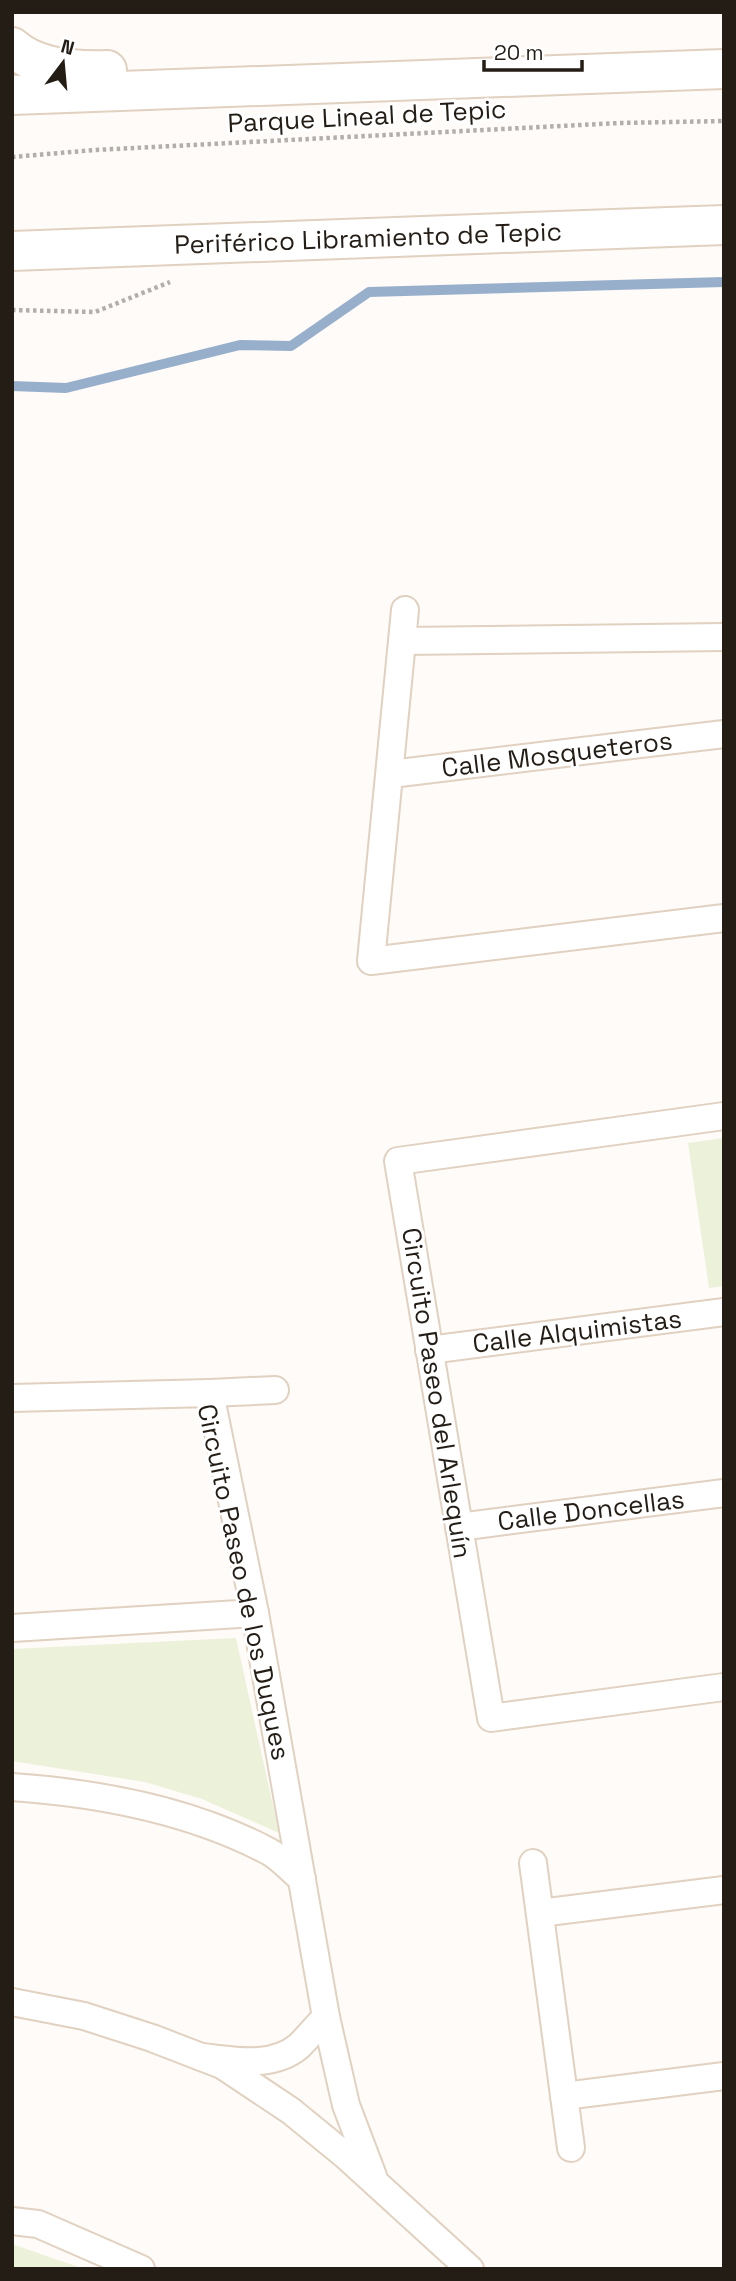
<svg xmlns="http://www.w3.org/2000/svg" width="736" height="2281" font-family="'Space Grotesk',sans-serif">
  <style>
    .green { fill: #ecf1d9 }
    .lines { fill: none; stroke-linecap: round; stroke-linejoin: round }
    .stream { stroke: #97afcb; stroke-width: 10 }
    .street-casing { stroke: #e1d1c0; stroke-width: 30 }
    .highway-casing { stroke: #e1d1c0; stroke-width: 42 }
    .path { stroke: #b2aeaa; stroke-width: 4.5; stroke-dasharray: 3.5 3.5; stroke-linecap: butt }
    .street { stroke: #fff; stroke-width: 26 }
    .highway { stroke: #fff; stroke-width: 38 }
    .labels { text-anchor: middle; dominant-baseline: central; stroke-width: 6; stroke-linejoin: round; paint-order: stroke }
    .street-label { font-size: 26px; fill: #231d16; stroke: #fff }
  </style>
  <rect width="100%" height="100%" fill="#fefbf8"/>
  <g class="green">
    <path d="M724,1138V1286L709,1288L688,1143Z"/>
    <path d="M236,1638L279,1833L202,1799L145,1782L12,1761V1649Z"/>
    <path d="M12,2244L84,2269H12Z"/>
  </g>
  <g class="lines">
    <path class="stream" d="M12,386L66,388L240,345L291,346L369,292L724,282"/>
    <g class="street-casing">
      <g id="street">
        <path d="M405,610L371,961L724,918"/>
        <path d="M403,641L724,637"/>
        <path d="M391,774L724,734"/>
        <path d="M724,1116L398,1161L491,1718L724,1687"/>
        <path d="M429,1350L724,1312"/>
        <path d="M210,1393L275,1390"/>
        <path d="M12,1398L210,1393L255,1613L326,2017C317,2026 308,2037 299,2046C272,2069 233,2060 201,2057"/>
        <path d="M459,1527L724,1493"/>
        <path d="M12,1628L255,1613"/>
        <path d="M12,1787C99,1793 190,1810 268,1851C280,1857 291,1870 302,1879"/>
        <path d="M533,1863L571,2148"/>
        <path d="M540,1913L724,1890"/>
        <path d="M12,2002L84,2016L152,2038L222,2065L291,2111L346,2156L470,2269"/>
        <path d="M326,2017L346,2105L373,2176"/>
        <path d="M564,2096L724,2076"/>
        <path d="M12,2221L38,2224L141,2269"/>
      </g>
    </g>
    <g class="highway-casing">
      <g id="highway">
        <path d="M12,47C36,69 76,71 107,70"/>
        <path d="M12,95L724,69"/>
        <path d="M12,251L724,225"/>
      </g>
    </g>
    <g class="path">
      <path d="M12,157L95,150L619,123L724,121"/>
      <path d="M12,310L95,312L170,282"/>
    </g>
    <use href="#street" class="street"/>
    <use href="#highway" class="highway"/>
  </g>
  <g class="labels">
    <g class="street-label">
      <text transform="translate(367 116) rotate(-3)">Parque Lineal de Tepic</text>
      <text transform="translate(368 238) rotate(-2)">Periférico Libramiento de Tepic</text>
      <text transform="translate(557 754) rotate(-7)">Calle Mosqueteros</text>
      <text transform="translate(577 1331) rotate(-7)">Calle Alquimistas</text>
      <text transform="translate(437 1393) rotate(81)">Circuito Paseo del Arlequín</text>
      <text transform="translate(591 1510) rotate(-7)">Calle Doncellas</text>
      <text transform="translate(244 1582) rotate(78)">Circuito Paseo de los Duques</text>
    </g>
  </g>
  <rect width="736" height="2281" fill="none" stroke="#231d16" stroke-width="28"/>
  <g transform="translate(63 63) rotate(16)" stroke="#ffffff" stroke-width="5" paint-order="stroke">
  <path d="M0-5L12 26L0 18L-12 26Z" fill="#231d16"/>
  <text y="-10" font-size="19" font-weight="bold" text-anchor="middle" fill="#231d16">N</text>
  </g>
  <path d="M484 60v10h98v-10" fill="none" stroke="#231d16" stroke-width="3.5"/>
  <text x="494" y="60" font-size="21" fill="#231d16" stroke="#ffffff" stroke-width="5" paint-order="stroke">20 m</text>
</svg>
